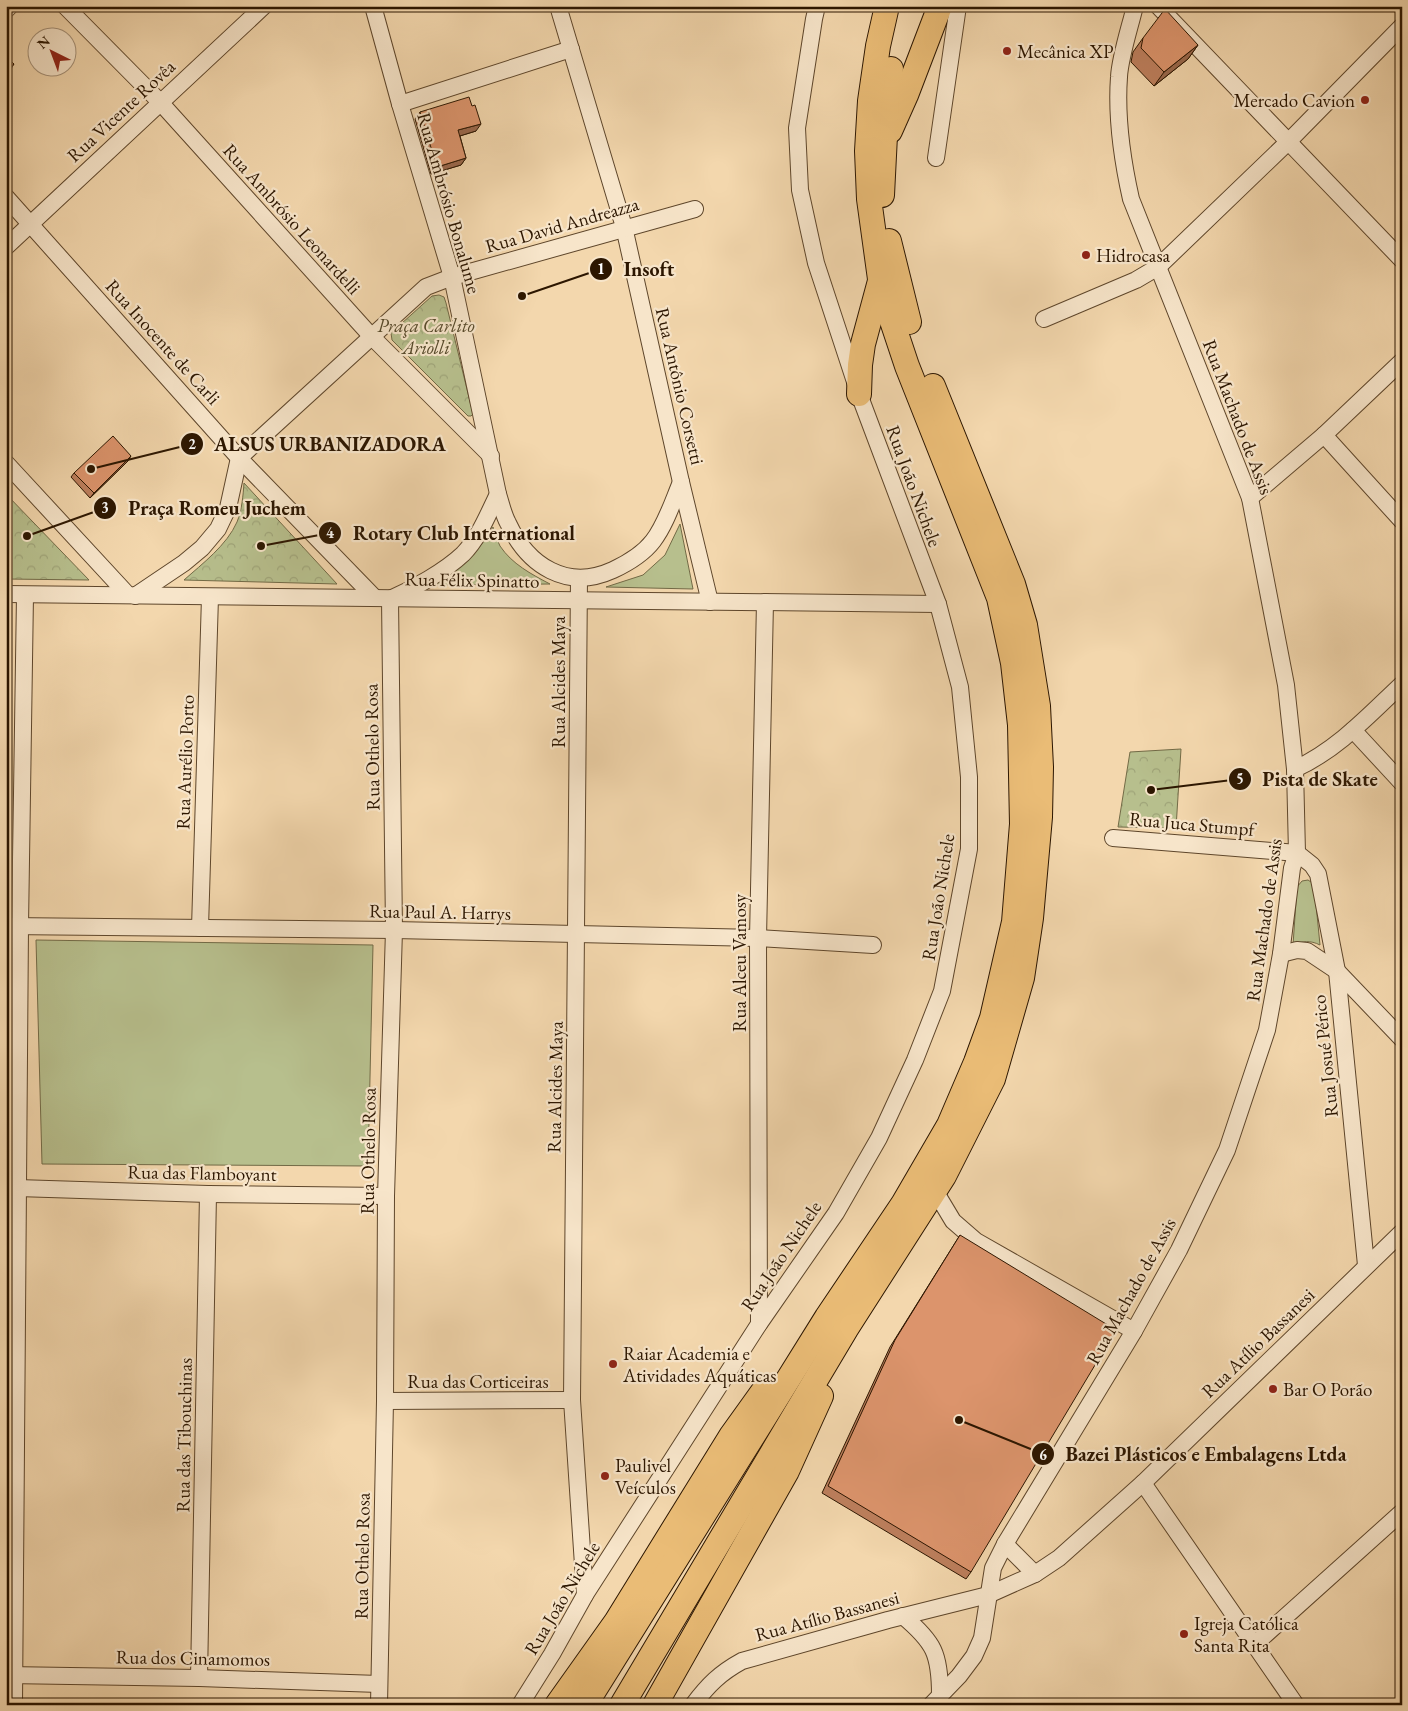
<svg xmlns="http://www.w3.org/2000/svg" width="1408" height="1711" font-family="'EB Garamond',serif">
  <style>
    .grass { fill: #b7bf8d; stroke: #726a46 }
    .forest { fill: url(#forest-crowns); stroke: #726a46 }
    .lines { fill: none; stroke-linecap: round; stroke-linejoin: round }
    .minor-casing { stroke: #5e462b; stroke-width: 18 }
    .highway-casing { stroke: #2c1600; stroke-width: 26 }
    .minor { stroke: #f7e5ca; stroke-width: 16 }
    .highway { stroke: #eabc76; stroke-width: 24 }
    .wall { fill: #bd7f5d; stroke: #2c1600 }
    .shaded-wall { fill: #9a684c; stroke: #2c1600 }
    .building { fill: #dc946c; stroke: #2c1600 }
    .poi-dot { fill: #8f2418; stroke: #f7e5ca; stroke-width: 2 }
    .labels { text-anchor: middle; dominant-baseline: central; stroke-width: 4.5; stroke-linejoin: round; paint-order: stroke }
    .poi-label { font-size: 19px; fill: #2c1600; stroke: #f7e5ca; text-anchor: start }
    .street-label { font-size: 19px; fill: #2c1600; stroke: #f7e5ca }
    .park-label { font-size: 19px; font-style: italic; fill: #56492a; stroke: #f7e5ca }
    .leader { fill: none; stroke: #2c1600; stroke-width: 2 }
    .callout-dot { fill: #2c1600; stroke: #f7e5ca; stroke-width: 2 }
    .mark-label { font-size: 15px; text-anchor: middle; font-weight: bold; fill: #fff }
    .callout-label { font-size: 20px; text-anchor: middle; font-weight: bold; fill: #2c1600; stroke: #f7e5ca; stroke-width: 4.5; stroke-linejoin: round; paint-order: stroke }
  </style>
  <defs>
    <pattern id="forest-crowns" width="20" height="18" patternUnits="userSpaceOnUse" patternTransform="scale(1.25)"><rect width="20" height="18" fill="#b7bf8d"/><path d="M2 6a3 3 0 1 1 6 0M12 15a3 3 0 1 1 6 0" fill="none" stroke="#9ea378"/></pattern>
  </defs>
  <rect width="100%" height="100%" fill="#f3d7ad"/>
  <filter id="stains"><feTurbulence type="fractalNoise" baseFrequency=".004" numOctaves="4"/><feColorMatrix values="0 0 0 0 .2 0 0 0 0 .09 0 0 0 0 .02 0 0 0 .5 -.17"/></filter>
  <radialGradient id="worn" r=".72"><stop offset=".6" stop-color="#630" stop-opacity="0"/><stop offset="1" stop-color="#630" stop-opacity=".3"/></radialGradient>
  <g class="grass">
    <path d="M680,524L693,589L606,587L643,575L665,555Z"/>
    <path d="M493,527C495,533 497,540 500,546C512,564 531,574 550,584L434,585C459,570 478,553 493,527Z"/>
    <path d="M1308,880L1314,884L1320,945C1310,940 1303,941 1293,945L1297,887L1302,881Z"/>
    <path d="M36,940L373,945L368,1166L42,1164Z"/>
  </g>
  <g class="forest">
    <path d="M439,295L444,297L446,303L473,414L471,416H468L392,340L391,333L432,296Z"/>
    <path d="M244,483L337,584L184,580C202,564 227,545 237,522C242,510 243,496 244,483Z"/>
    <path d="M6,494L89,580L6,579Z"/>
    <path d="M1181,749L1176,828L1118,827L1130,752Z"/>
  </g>
  <g class="lines">
    <g class="minor-casing">
      <g id="minor">
        <path d="M65,6L160,102L372,337L491,456"/>
        <path d="M373,6L400,104L452,277L498,494C501,503 503,514 508,523C528,566 567,591 613,570C628,563 643,554 653,541C666,524 673,501 681,482"/>
        <path d="M558,6L624,227L681,482L710,602"/>
        <path d="M1158,6L1402,260"/>
        <path d="M6,10L10,6"/>
        <path d="M400,104L571,49"/>
        <path d="M936,158L958,6"/>
        <path d="M6,197L239,458L375,598"/>
        <path d="M6,247L264,6"/>
        <path d="M1044,319L1136,280L1158,267L1288,142L1402,26"/>
        <path d="M1324,435L1402,521"/>
        <path d="M6,463L128,595"/>
        <path d="M1250,498L1324,435L1402,361"/>
        <path d="M579,578L572,1400L585,1595"/>
        <path d="M6,594L938,604"/>
        <path d="M135,596L184,563L202,548L218,529L228,508L239,458L426,287L452,277L695,209"/>
        <path d="M1353,730L1402,783"/>
        <path d="M1295,769C1337,750 1369,715 1402,684"/>
        <path d="M1113,838L1297,853"/>
        <path d="M1297,853L1312,865L1318,874L1337,971L1366,1265"/>
        <path d="M6,926L394,930L758,938L873,945"/>
        <path d="M200,928L210,597"/>
        <path d="M1281,954L1297,950L1307,951L1337,971L1402,1039"/>
        <path d="M17,1188L208,1194L386,1196"/>
        <path d="M935,1191L953,1221L976,1241L1134,1331"/>
        <path d="M759,1324L758,938L765,602"/>
        <path d="M385,1401L572,1400"/>
        <path d="M1143,1483L1296,1705"/>
        <path d="M1005,1544L1035,1574"/>
        <path d="M903,1616C934,1642 940,1654 940,1695"/>
        <path d="M1255,1644L1402,1512"/>
        <path d="M6,1675L199,1678L379,1684"/>
        <path d="M199,1678L208,1194"/>
        <path d="M14,1705L20,926L25,595"/>
        <path d="M379,1705L385,1401L386,1196L394,930L390,599C413,589 445,571 463,554C479,538 488,514 498,494"/>
        <path d="M520,1705L552,1654L585,1595L759,1324L836,1213L879,1138L915,1060L942,991L969,849V777L960,687L938,604L859,394L816,263L800,190L797,128L814,19L817,6"/>
        <path d="M693,1705C708,1685 720,1673 742,1661L888,1620L988,1595L1035,1574L1059,1558L1143,1483L1402,1232"/>
        <path d="M931,1705L959,1676L974,1656L982,1638L993,1568L1005,1544L1134,1331L1179,1250L1227,1150L1267,1030L1281,954L1292,868L1297,853L1295,769L1286,685L1250,498L1131,199C1122,159 1116,118 1119,77C1120,57 1130,27 1135,6"/>
      </g>
    </g>
    <g class="highway-casing">
      <g id="highway">
        <path d="M890,131L906,95L940,6"/>
        <path d="M882,195L887,96L891,69"/>
        <path d="M889,241L909,322"/>
        <path d="M859,394L860,365L863,344L880,281"/>
        <path d="M557,1705L616,1622L731,1436L764,1390"/>
        <path d="M585,1705L827,1317L903,1204L949,1125L976,1062L992,1018L1014,922L1022,824L1020,725L1013,663L999,598L907,366L892,321L880,279L869,199L867,151L870,101L878,46L887,6"/>
        <path d="M622,1705L846,1329L944,1176L993,1079L1022,978L1031,918L1040,817L1041,767L1038,706L1025,625L1013,584L933,386"/>
        <path d="M655,1705L787,1471L821,1396"/>
      </g>
    </g>
    <use href="#minor" class="minor"/>
    <use href="#highway" class="highway"/>
  </g>
  <g class="wall">
    <path d="M1143,38L1198,45L1188,59L1154,86L1131,62L1133,52Z"/>
    <path d="M420,112L476,131L460,136L466,158L461,165L431,174L415,119Z"/>
    <path d="M128,461L90,498L71,477L74,473Z"/>
    <path d="M960,1235L971,1572L966,1579L822,1493L890,1347Z"/>
  </g>
  <g class="shaded-wall">
    <path d="M1198,45L1188,59L1154,86L1164,72Z"/>
    <path d="M14,64L9,72L6,74V71Z"/>
    <path d="M481,124L476,131L453,138L458,130Z"/>
    <path d="M466,158L461,165L431,174L437,167Z"/>
    <path d="M131,456L128,461L90,498L94,493Z"/>
  </g>
  <g class="building">
    <path d="M1165,9L1198,45L1164,72L1141,48L1143,38Z"/>
    <path d="M6,56L14,64L6,71Z"/>
    <path d="M469,97L472,106L475,105L481,124L458,130L466,158L437,167L420,112Z"/>
    <path d="M113,436L131,456L94,493L74,473Z"/>
    <path d="M960,1235L1116,1330L971,1572L828,1486L895,1340Z"/>
  </g>
  <g class="poi-dot">
    <circle cx="1007" cy="51" r="5"/>
    <circle cx="1365" cy="100" r="5"/>
    <circle cx="1086" cy="255" r="5"/>
    <circle cx="613" cy="1364" r="5"/>
    <circle cx="1273" cy="1389" r="5"/>
    <circle cx="605" cy="1476" r="5"/>
    <circle cx="1184" cy="1634" r="5"/>
  </g>
  <g class="labels">
    <g class="poi-label">
      <text x="1017" y="51">Mecânica XP</text>
      <text x="1355" y="100" text-anchor="end">Mercado Cavion</text>
      <text x="1096" y="255">Hidrocasa</text>
      <text x="623" y="1353">Raiar Academia e<tspan x="623" dy="22">Atividades Aquáticas</tspan></text>
      <text x="1283" y="1389">Bar O Porão</text>
      <text x="615" y="1465">Paulivel<tspan x="615" dy="22">Veículos</tspan></text>
      <text x="1194" y="1623">Igreja Católica<tspan x="1194" dy="22">Santa Rita</tspan></text>
    </g>
    <g class="street-label">
      <text transform="translate(121 111) rotate(-43)">Rua Vicente Rovêa</text>
      <text transform="translate(449 203) rotate(74)">Rua Ambrósio Bonalume</text>
      <text transform="translate(292 219) rotate(48)">Rua Ambrósio Leonardelli</text>
      <text transform="translate(562 225) rotate(-16)">Rua David Andreazza</text>
      <text transform="translate(163 342) rotate(48)">Rua Inocente de Carli</text>
      <text transform="translate(680 386) rotate(77)">Rua Antônio Corsetti</text>
      <text transform="translate(1238 417) rotate(69)">Rua Machado de Assis</text>
      <text transform="translate(914 486) rotate(70)">Rua João Nichele</text>
      <text transform="translate(472 580) rotate(1)">Rua Félix Spinatto</text>
      <text transform="translate(558 682) rotate(-90)">Rua Alcides Maya</text>
      <text transform="translate(372 747) rotate(-91)">Rua Othelo Rosa</text>
      <text transform="translate(185 762) rotate(-88)">Rua Aurélio Porto</text>
      <text transform="translate(1192 824) rotate(5)">Rua Juca Stumpf</text>
      <text transform="translate(938 897) rotate(-81)">Rua João Nichele</text>
      <text transform="translate(440 912) rotate(1)">Rua Paul A. Harrys</text>
      <text transform="translate(1264 920) rotate(-82)">Rua Machado de Assis</text>
      <text transform="translate(739 963) rotate(-90)">Rua Alceu Vamosy</text>
      <text transform="translate(1325 1056) rotate(-96)">Rua Josué Périco</text>
      <text transform="translate(555 1087) rotate(-89)">Rua Alcides Maya</text>
      <text transform="translate(368 1151) rotate(-89)">Rua Othelo Rosa</text>
      <text transform="translate(202 1173) rotate(1)">Rua das Flamboyant</text>
      <text transform="translate(781 1256) rotate(-56)">Rua João Nichele</text>
      <text transform="translate(1131 1291) rotate(-61)">Rua Machado de Assis</text>
      <text transform="translate(1258 1343) rotate(-44)">Rua Atílio Bassanesi</text>
      <text x="478" y="1381">Rua das Corticeiras</text>
      <text transform="translate(184 1435) rotate(-89)">Rua das Tibouchinas</text>
      <text transform="translate(362 1556) rotate(-89)">Rua Othelo Rosa</text>
      <text transform="translate(562 1598) rotate(-59)">Rua João Nichele</text>
      <text transform="translate(827 1616) rotate(-15)">Rua Atílio Bassanesi</text>
      <text transform="translate(193 1658) rotate(1)">Rua dos Cinamomos</text>
    </g>
    <g class="park-label">
      <text x="426" y="325">Praça Carlito<tspan x="426" dy="22">Ariolli</tspan></text>
    </g>
  </g>
  <path class="leader" d="M522 296L601 269M91 469L192 444M27 536L105 508M261 546L330 533M1151 790L1240 779M959 1420L1043 1454"/>
  <g class="callout-dot">
    <circle cx="522" cy="296" r="5"/>
    <circle cx="91" cy="469" r="5"/>
    <circle cx="27" cy="536" r="5"/>
    <circle cx="261" cy="546" r="5"/>
    <circle cx="1151" cy="790" r="5"/>
    <circle cx="959" cy="1420" r="5"/>
    <circle cx="601" cy="269" r="12"/>
    <circle cx="192" cy="444" r="12"/>
    <circle cx="105" cy="508" r="12"/>
    <circle cx="330" cy="533" r="12"/>
    <circle cx="1240" cy="779" r="12"/>
    <circle cx="1043" cy="1454" r="12"/>
  </g>
  <g class="mark-label">
    <text x="601" y="274">1</text>
    <text x="192" y="449">2</text>
    <text x="105" y="513">3</text>
    <text x="330" y="538">4</text>
    <text x="1240" y="784">5</text>
    <text x="1043" y="1460">6</text>
  </g>
  <g class="callout-label">
    <text x="649" y="276">Insoft</text>
    <text x="330" y="451">ALSUS URBANIZADORA</text>
    <text x="217" y="515">Praça Romeu Juchem</text>
    <text x="464" y="540">Rotary Club International</text>
    <text x="1320" y="786">Pista de Skate</text>
    <text x="1206" y="1461">Bazei Plásticos e Embalagens Ltda</text>
  </g>
  <rect width="1408" height="1711" fill="none" stroke="#f3d7ad" stroke-width="25"/>
  <rect x="8" y="8" width="1393" height="1696" fill="none" stroke="#2c1600" stroke-width="2.5"/>
  <rect x="12" y="12" width="1383" height="1686" fill="none" stroke="#2c1600"/>
  <g transform="translate(52 52) rotate(318)"><circle r="24" fill="#f7e5ca" stroke="#a69279"/>
  <path d="M0-4L9 19L0 12L-9 19Z" fill="#8f2418"/>
  <text y="-8" font-size="14" font-weight="bold" text-anchor="middle" fill="#2c1600">N</text>
  </g>
  <rect width="100%" height="100%" filter="url(#stains)"/>
  <rect width="100%" height="100%" fill="url(#worn)"/>
</svg>
